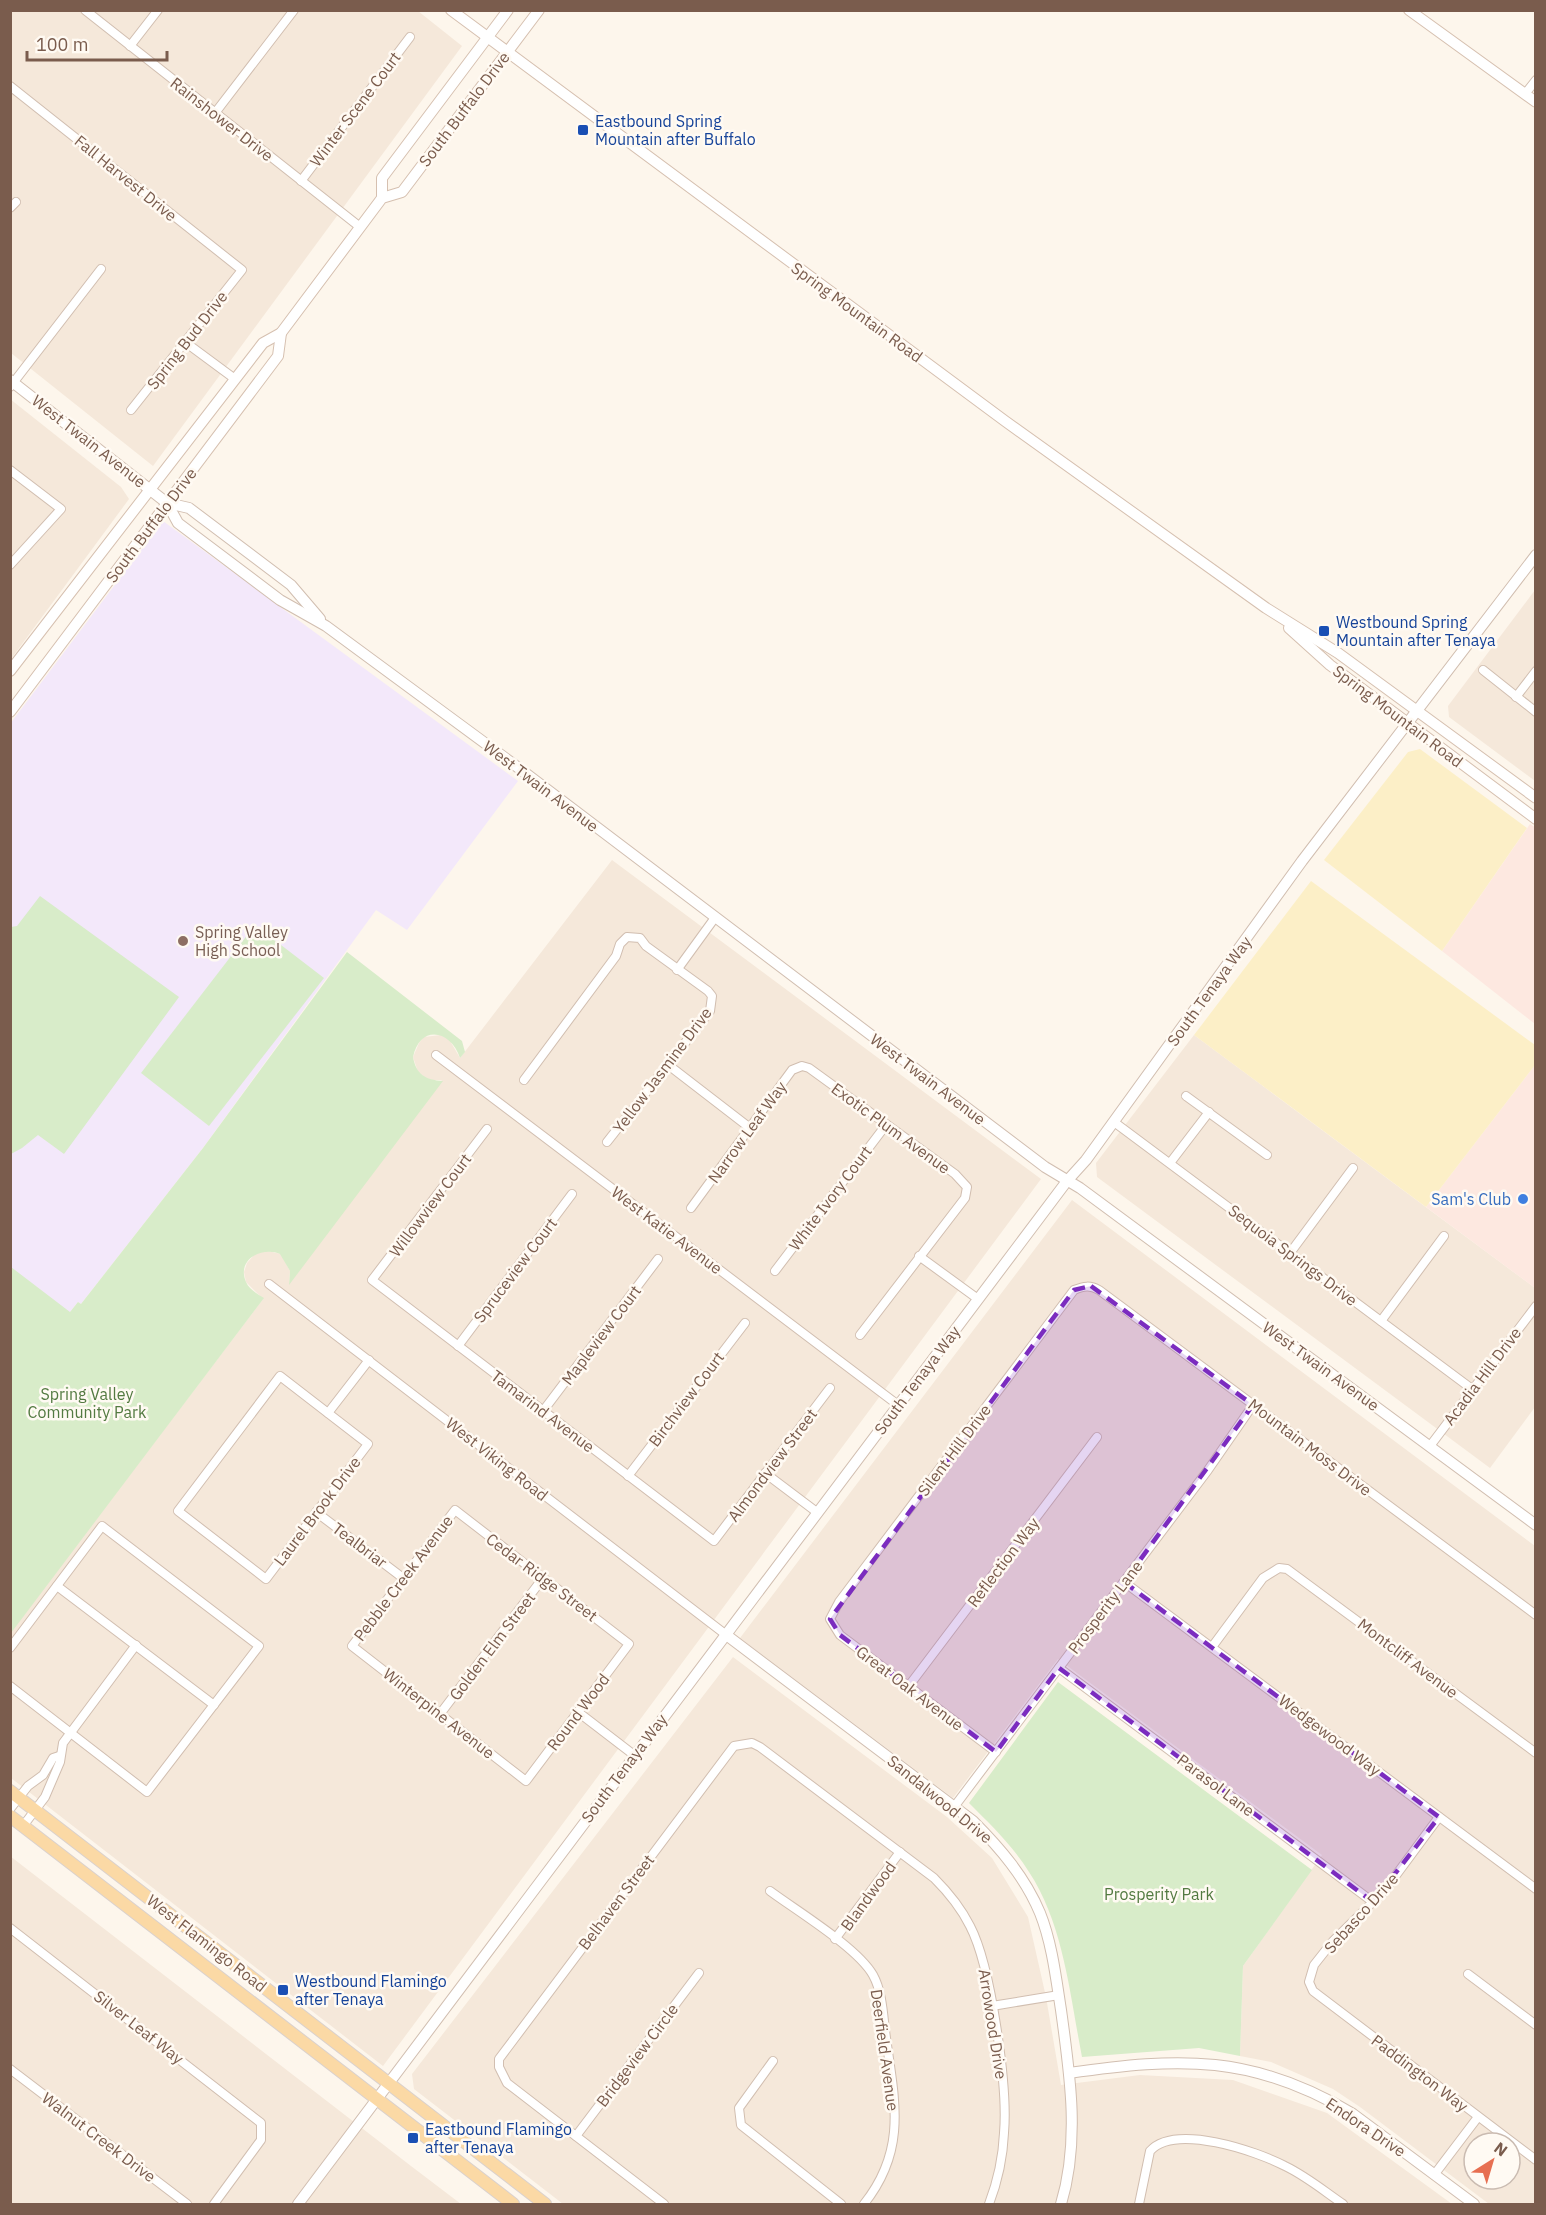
<svg xmlns="http://www.w3.org/2000/svg" width="1546" height="2215" font-family="'IBM Plex Sans',sans-serif">
  <style>
    .residential { fill: #f5e8da; fill-rule: evenodd }
    .commercial { fill: #fde8e0 }
    .education { fill: #f3e8fa }
    .green { fill: #d8ecc9 }
    .sand { fill: #fcefc7 }
    .lines { fill: none; stroke-linecap: round; stroke-linejoin: round }
    .minor-casing { stroke: #d1beb0; stroke-width: 10 }
    .tertiary-casing { stroke: #d1beb0; stroke-width: 12 }
    .secondary-casing { stroke: #d6c0b0; stroke-width: 12 }
    .primary-casing { stroke: #dad1cd; stroke-width: 14 }
    .minor { stroke: #fff; stroke-width: 8 }
    .tertiary { stroke: #fff; stroke-width: 10 }
    .secondary { stroke: #fff; stroke-width: 10 }
    .primary { stroke: #fbd9a5; stroke-width: 12 }
    .marked { fill: #7b2cbf; fill-opacity: 0.2; stroke: #7b2cbf; stroke-width: 4.5; stroke-dasharray: 12 8; stroke-linejoin: round }
    .transit-dot { fill: #1a4fb4; stroke: #fffaf3; stroke-width: 2 }
    .education-dot { fill: #8d6e63; stroke: #fffaf3; stroke-width: 2 }
    .shop-dot { fill: #3f7fe0; stroke: #fffaf3; stroke-width: 2 }
    .labels { text-anchor: middle; dominant-baseline: central; stroke-width: 5; stroke-linejoin: round; paint-order: stroke }
    .street-label { font-size: 16px; fill: #7a5c4d; stroke: #fffaf3 }
    .transit-label { font-size: 16px; fill: #164399; stroke: #fffaf3; text-anchor: start }
    .education-label { font-size: 16px; fill: #785e54; stroke: #fffaf3; text-anchor: start }
    .shop-label { font-size: 16px; fill: #366cbe; stroke: #fffaf3; text-anchor: end }
    .park-label { font-size: 16px; fill: #537a41; stroke: #fffaf3 }
  </style>
  <rect width="100%" height="100%" fill="#fdf6ec"/>
  <g class="residential">
    <path d="M10,11H418L462,46L153,466L11,353Z"/>
    <path d="M10,399L121,487L129,499L11,659Z"/>
    <path d="M1535,590V781L1449,717L1448,706Z"/>
    <path d="M612,860L1041,1179L383,2066L11,1778L10,1633L263,1299L246,1282L244,1272L247,1263L255,1254L263,1250L281,1254L290,1271L289,1284L442,1080H428L418,1072L413,1057L419,1043L424,1037L441,1035L449,1039L460,1058Z"/>
    <path d="M1194,1035L1535,1288V1407L1490,1468L1097,1177L1096,1163Z"/>
    <path d="M1072,1200L1535,1546V2204H1489L1360,2107L1333,2089L1271,2062L1240,2056L1243,1966L1322,1855L1058,1659L953,1798L740,1638ZM1474,2143H1510V2179H1474Z"/>
    <path d="M733,1657L947,1817L992,1858L1028,1917L1046,1997L1061,2085L1140,2075L1233,2080L1327,2113L1452,2204H563L414,2089L412,2074Z"/>
    <path d="M10,1856L411,2166L461,2204H11Z"/>
  </g>
  <g class="commercial">
    <path d="M1530,824L1536,828L1535,1024L1442,951Z"/>
    <path d="M1535,1065V1288L1426,1207Z"/>
  </g>
  <path class="education" d="M163,521L518,781L407,930L376,910L203,1148L81,1304L78,1302L70,1312L10,1356V724Z"/>
  <g class="green">
    <path d="M40,896L179,997L64,1154L38,1135L22,1148L11,1154V927L17,926Z"/>
    <path d="M255,925L324,978L209,1126L141,1073Z"/>
    <path d="M347,952L462,1041L465,1052L460,1058C451,1030 420,1024 413,1057C416,1074 425,1080 443,1081L289,1285L290,1271L280,1254C263,1246 236,1259 246,1282C249,1289 257,1294 264,1298L11,1633V1267L70,1312L78,1302L81,1304L203,1148Z"/>
    <path d="M1058,1682L1312,1870L1243,1966L1240,2056L1199,2048L1082,2057C1070,1996 1064,1925 1029,1872C1013,1846 991,1825 969,1803Z"/>
  </g>
  <g class="sand">
    <path d="M1420,749L1527,828L1442,951L1324,860L1408,752Z"/>
    <path d="M1311,881L1535,1045V1065L1426,1207L1194,1035Z"/>
  </g>
  <g class="lines">
    <g class="minor-casing">
      <g id="minor">
        <path d="M85,10L360,227"/>
        <path d="M130,46L158,10"/>
        <path d="M10,86L242,270L131,410"/>
        <path d="M1525,94L1536,80"/>
        <path d="M215,113L294,10"/>
        <path d="M301,181L410,37"/>
        <path d="M10,208L16,202"/>
        <path d="M185,342L235,379"/>
        <path d="M10,387L101,269"/>
        <path d="M10,470L61,509L10,565"/>
        <path d="M1483,670L1536,712"/>
        <path d="M1516,697L1536,671"/>
        <path d="M677,970L714,919"/>
        <path d="M436,1055L898,1405"/>
        <path d="M667,1064L750,1128"/>
        <path d="M524,1080L616,956L620,944L627,937L640,938L646,946L708,991L712,996L710,1011L607,1142"/>
        <path d="M1186,1096L1267,1155"/>
        <path d="M1114,1122L1472,1389"/>
        <path d="M487,1129L372,1280L714,1541L830,1388"/>
        <path d="M1170,1163L1209,1112"/>
        <path d="M691,1208L792,1070L802,1066L809,1068L955,1174L967,1187L965,1198L860,1335"/>
        <path d="M1290,1253L1353,1168"/>
        <path d="M919,1256L978,1299"/>
        <path d="M775,1271L886,1125"/>
        <path d="M269,1284L725,1634"/>
        <path d="M1381,1321L1444,1236"/>
        <path d="M458,1346L572,1194"/>
        <path d="M280,1376L368,1444L266,1579L178,1511Z"/>
        <path d="M543,1411L658,1259"/>
        <path d="M328,1413L369,1360"/>
        <path d="M1430,1446L1536,1306"/>
        <path d="M765,1473L818,1513"/>
        <path d="M628,1476L745,1323"/>
        <path d="M455,1510L629,1644L526,1781L352,1646Z"/>
        <path d="M316,1512L403,1578"/>
        <path d="M1124,1582L1536,1889"/>
        <path d="M57,1586L214,1705"/>
        <path d="M1212,1647L1263,1578L1279,1568L1287,1569L1536,1753"/>
        <path d="M10,1648L102,1526L259,1646L147,1792L10,1686"/>
        <path d="M1059,1668L1373,1902"/>
        <path d="M908,1687L1097,1437"/>
        <path d="M578,1712L634,1755"/>
        <path d="M440,1714L543,1578"/>
        <path d="M996,1752L840,1635L830,1619L839,1602L1074,1290C1084,1286 1090,1285 1099,1290L1536,1615"/>
        <path d="M954,1807L1208,1470L1253,1405"/>
        <path d="M10,1809L28,1786L43,1775L53,1758L59,1756"/>
        <path d="M1439,1817L1385,1890L1333,1941L1314,1965L1309,1982L1313,1991L1536,2160"/>
        <path d="M23,1826L45,1797L60,1762L63,1743L136,1645"/>
        <path d="M770,1891C797,1911 858,1948 873,1975C883,1993 883,2018 886,2038C895,2102 907,2150 864,2204"/>
        <path d="M10,1928L261,2123V2140L214,2204"/>
        <path d="M835,1939L900,1852"/>
        <path d="M1468,1974L1536,2025"/>
        <path d="M992,2006L1059,1995"/>
        <path d="M773,2061L739,2108L741,2125L841,2204"/>
        <path d="M10,2069L187,2204"/>
        <path d="M576,2136L699,1973"/>
        <path d="M1434,2175L1478,2117"/>
        <path d="M664,2204L507,2083L499,2067V2059L734,1746L752,1743L760,1747L934,1878C948,1892 961,1908 970,1926C991,1966 1008,2087 1004,2133C1003,2156 997,2183 989,2204"/>
        <path d="M1139,2204L1150,2151C1175,2123 1256,2151 1285,2166C1306,2176 1324,2191 1343,2204"/>
      </g>
    </g>
    <g class="tertiary-casing">
      <g id="tertiary">
        <path d="M10,380L167,503L178,523L280,600L326,626L516,766L1045,1167L1080,1188L1536,1525"/>
        <path d="M167,503L189,508L291,585L320,619"/>
        <path d="M725,1634L973,1821C1000,1848 1025,1877 1040,1913C1052,1943 1056,1978 1061,2010C1070,2075 1080,2141 1061,2204"/>
        <path d="M1069,2073C1180,2057 1253,2054 1353,2114L1474,2204"/>
        <path d="M298,2204L1067,1181L1086,1160L1302,861L1536,555"/>
      </g>
    </g>
    <g class="secondary-casing">
      <g id="secondary">
        <path d="M451,10L1005,421L1266,608L1338,653L1536,798"/>
        <path d="M1409,10L1536,102"/>
        <path d="M382,198V178L508,10"/>
        <path d="M1289,628L1330,665L1536,819"/>
        <path d="M10,671L263,343L281,333L382,198L402,192L539,10"/>
        <path d="M10,712L278,356L281,333"/>
      </g>
    </g>
    <g class="primary-casing">
      <g id="primary">
        <path d="M10,1791L545,2204"/>
        <path d="M10,1816L513,2204"/>
      </g>
    </g>
    <use href="#minor" class="minor"/>
    <use href="#tertiary" class="tertiary"/>
    <use href="#secondary" class="secondary"/>
    <use href="#primary" class="primary"/>
  </g>
  <path class="marked" d="M1091,1286L1253,1405L1124,1582L1439,1817L1373,1902L1059,1668L996,1752L840,1635L830,1619L1074,1290Z"/>
  <g class="transit-dot">
    <rect x="577" y="124" width="12" height="12" rx="3"/>
    <rect x="1318" y="625" width="12" height="12" rx="3"/>
    <rect x="277" y="1984" width="12" height="12" rx="3"/>
    <rect x="407" y="2132" width="12" height="12" rx="3"/>
  </g>
  <circle class="education-dot" cx="183" cy="941" r="6"/>
  <circle class="shop-dot" cx="1523" cy="1199" r="6"/>
  <g class="labels">
    <g class="street-label">
      <text transform="translate(355 109) rotate(-53)">Winter Scene Court</text>
      <text transform="translate(464 109) rotate(-53)">South Buffalo Drive</text>
      <text transform="translate(222 119) rotate(38)">Rainshower Drive</text>
      <text transform="translate(126 178) rotate(39)">Fall Harvest Drive</text>
      <text transform="translate(857 312) rotate(36)">Spring Mountain Road</text>
      <text transform="translate(187 340) rotate(-52)">Spring Bud Drive</text>
      <text transform="translate(89 441) rotate(38)">West Twain Avenue</text>
      <text transform="translate(151 525) rotate(-53)">South Buffalo Drive</text>
      <text transform="translate(1398 716) rotate(37)">Spring Mountain Road</text>
      <text transform="translate(541 786) rotate(37)">West Twain Avenue</text>
      <text transform="translate(1209 991) rotate(-54)">South Tenaya Way</text>
      <text transform="translate(662 1070) rotate(-53)">Yellow Jasmine Drive</text>
      <text transform="translate(928 1079) rotate(37)">West Twain Avenue</text>
      <text transform="translate(891 1128) rotate(36)">Exotic Plum Avenue</text>
      <text transform="translate(747 1132) rotate(-54)">Narrow Leaf Way</text>
      <text transform="translate(830 1198) rotate(-53)">White Ivory Court</text>
      <text transform="translate(430 1205) rotate(-53)">Willowview Court</text>
      <text transform="translate(667 1230) rotate(37)">West Katie Avenue</text>
      <text transform="translate(1293 1255) rotate(37)">Sequoia Springs Drive</text>
      <text transform="translate(515 1270) rotate(-53)">Spruceview Court</text>
      <text transform="translate(601 1335) rotate(-53)">Mapleview Court</text>
      <text transform="translate(1321 1366) rotate(36)">West Twain Avenue</text>
      <text transform="translate(1482 1376) rotate(-53)">Acadia Hill Drive</text>
      <text transform="translate(917 1380) rotate(-53)">South Tenaya Way</text>
      <text transform="translate(686 1399) rotate(-53)">Birchview Court</text>
      <text transform="translate(543 1411) rotate(37)">Tamarind Avenue</text>
      <text transform="translate(1310 1447) rotate(37)">Mountain Moss Drive</text>
      <text transform="translate(954 1450) rotate(-53)">Silent Hill Drive</text>
      <text transform="translate(497 1459) rotate(38)">West Viking Road</text>
      <text transform="translate(772 1465) rotate(-53)">Almondview Street</text>
      <text transform="translate(317 1511) rotate(-53)">Laurel Brook Drive</text>
      <text transform="translate(360 1545) rotate(37)">Tealbriar</text>
      <text transform="translate(1003 1562) rotate(-53)">Reflection Way</text>
      <text transform="translate(542 1577) rotate(37)">Cedar Ridge Street</text>
      <text transform="translate(403 1578) rotate(-53)">Pebble Creek Avenue</text>
      <text transform="translate(1105 1607) rotate(-53)">Prosperity Lane</text>
      <text transform="translate(492 1646) rotate(-53)">Golden Elm Street</text>
      <text transform="translate(1408 1658) rotate(37)">Montcliff Avenue</text>
      <text transform="translate(910 1688) rotate(37)">Great Oak Avenue</text>
      <text transform="translate(578 1712) rotate(-53)">Round Wood</text>
      <text transform="translate(439 1713) rotate(38)">Winterpine Avenue</text>
      <text transform="translate(1330 1735) rotate(37)">Wedgewood Way</text>
      <text transform="translate(624 1768) rotate(-53)">South Tenaya Way</text>
      <text transform="translate(1216 1785) rotate(37)">Parasol Lane</text>
      <text transform="translate(940 1799) rotate(39)">Sandalwood Drive</text>
      <text transform="translate(868 1896) rotate(-54)">Blandwood</text>
      <text transform="translate(616 1902) rotate(-53)">Belhaven Street</text>
      <text transform="translate(1361 1913) rotate(-48)">Sebasco Drive</text>
      <text transform="translate(207 1943) rotate(38)">West Flamingo Road</text>
      <text transform="translate(993 2024) rotate(81)">Arrowood Drive</text>
      <text transform="translate(139 2027) rotate(38)">Silver Leaf Way</text>
      <text transform="translate(885 2050) rotate(82)">Deerfield Avenue</text>
      <text transform="translate(637 2055) rotate(-53)">Bridgeview Circle</text>
      <text transform="translate(1420 2073) rotate(37)">Paddington Way</text>
      <text transform="translate(1366 2127) rotate(34)">Endora Drive</text>
      <text transform="translate(99 2137) rotate(37)">Walnut Creek Drive</text>
    </g>
    <g class="transit-label">
      <text x="595" y="121">Eastbound Spring<tspan x="595" dy="18">Mountain after Buffalo</tspan></text>
      <text x="1336" y="622">Westbound Spring<tspan x="1336" dy="18">Mountain after Tenaya</tspan></text>
      <text x="295" y="1981">Westbound Flamingo<tspan x="295" dy="18">after Tenaya</tspan></text>
      <text x="425" y="2129">Eastbound Flamingo<tspan x="425" dy="18">after Tenaya</tspan></text>
    </g>
    <g class="education-label">
      <text x="195" y="932">Spring Valley<tspan x="195" dy="18">High School</tspan></text>
    </g>
    <g class="shop-label">
      <text x="1511" y="1199">Sam's Club</text>
    </g>
    <g class="park-label">
      <text x="87" y="1394">Spring Valley<tspan x="87" dy="18">Community Park</tspan></text>
      <text x="1159" y="1894">Prosperity Park</text>
    </g>
  </g>
  <rect width="1546" height="2215" fill="none" stroke="#7a5c4d" stroke-width="24"/>
  <g transform="translate(1492 2161) rotate(37)"><circle r="28" fill="#fffaf3" stroke="#cabbb1" stroke-width="1.5"/>
  <path d="M0-4.5L10 22L0 15L-10 22Z" fill="#e76f51"/>
  <text y="-9" font-size="16" font-weight="bold" text-anchor="middle" fill="#7a5c4d">N</text>
  </g>
  <path d="M27 51v9h140v-9" fill="none" stroke="#7a5c4d" stroke-width="3"/>
  <text x="36" y="51" font-size="18" fill="#7a5c4d" stroke="#fffaf3" stroke-width="4.5" paint-order="stroke">100 m</text>
</svg>
